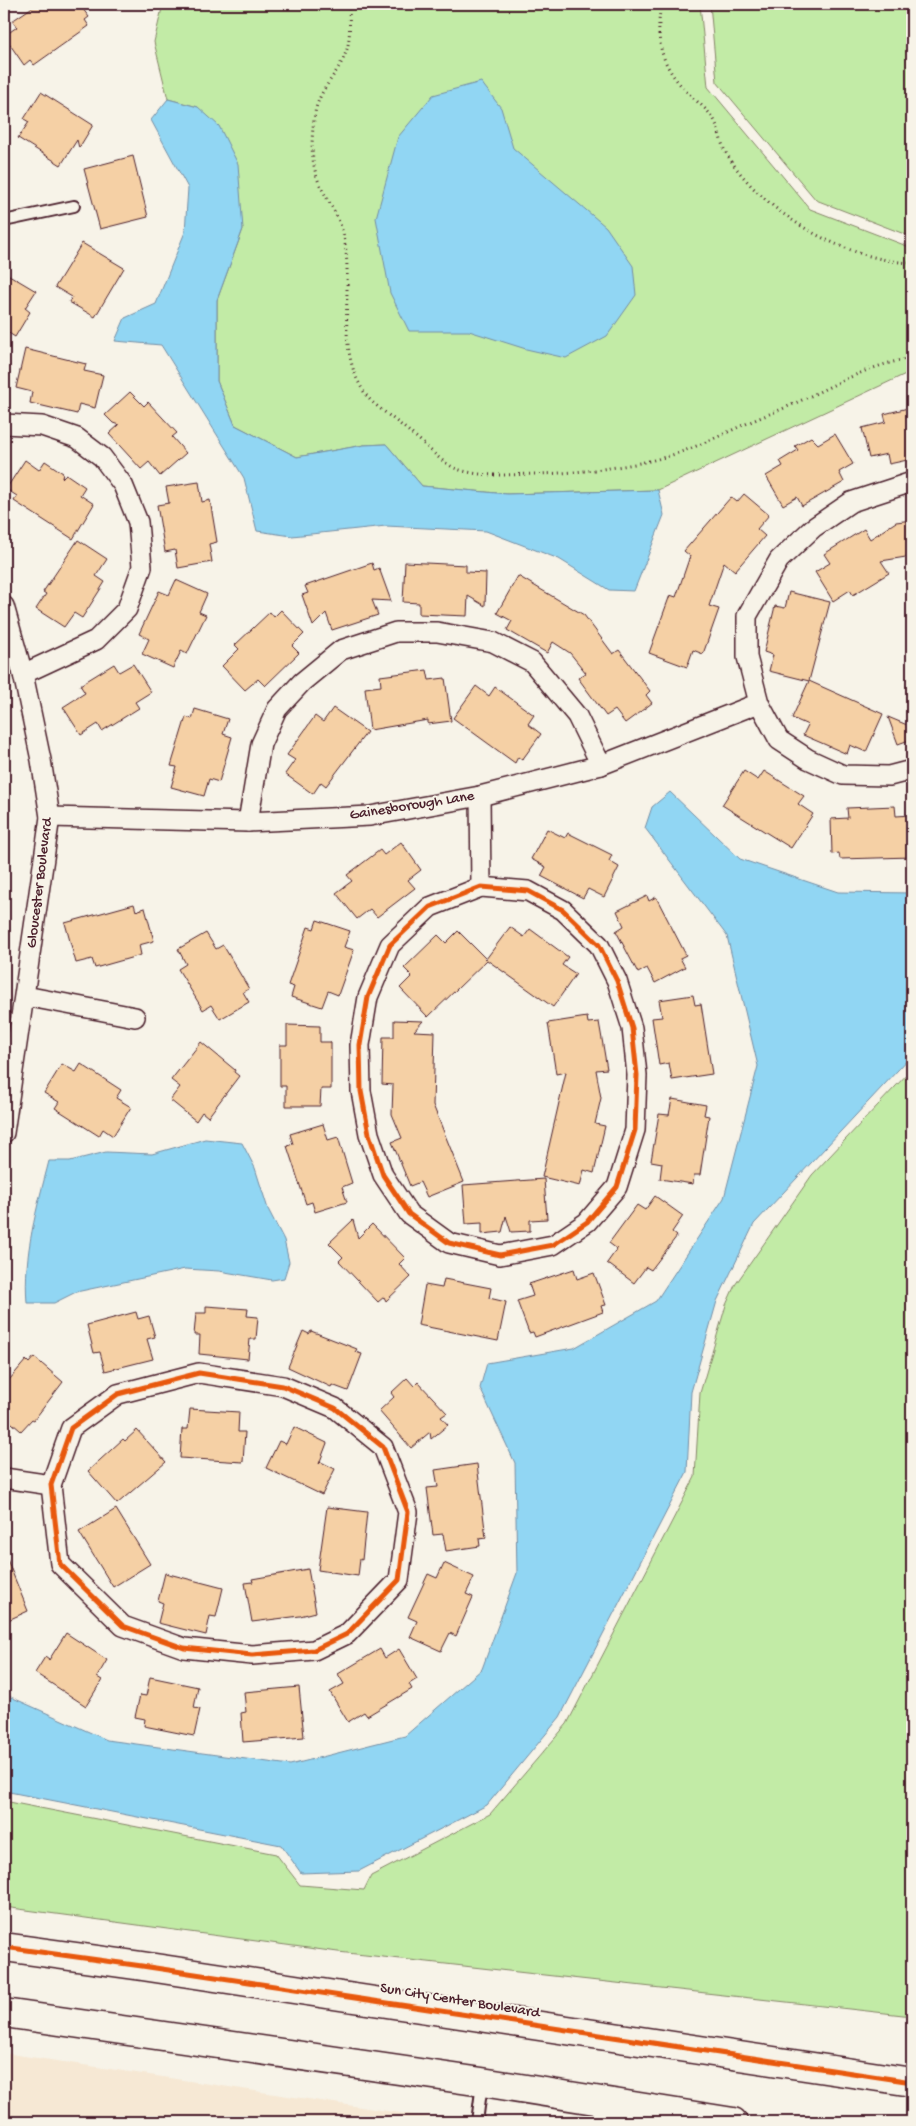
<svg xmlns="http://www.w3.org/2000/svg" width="916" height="2126" font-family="'Gochi Hand',sans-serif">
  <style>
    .built { fill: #f6e8d4 }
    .green { fill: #c2eba6; stroke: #868568 }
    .water { fill: #91d6f3; stroke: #758da3 }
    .building { fill: #f5d0a5; stroke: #4a1f2b }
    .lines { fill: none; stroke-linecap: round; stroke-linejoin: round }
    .service-casing { stroke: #4a1f2b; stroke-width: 14 }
    .minor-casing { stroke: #4a1f2b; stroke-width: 22 }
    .secondary-casing { stroke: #4a1f2b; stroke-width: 31 }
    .path { stroke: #4a1f2b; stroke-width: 3; stroke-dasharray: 1 4; stroke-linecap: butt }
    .service { stroke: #f7f3e8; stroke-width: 10 }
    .minor { stroke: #f7f3e8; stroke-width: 19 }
    .secondary { stroke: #f7f3e8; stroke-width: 28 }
    .cycleway-casing { stroke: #f7f3e8; stroke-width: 8 }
    .cycleway { stroke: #e8590c; stroke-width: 5 }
    .labels { text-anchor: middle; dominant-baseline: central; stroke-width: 4; stroke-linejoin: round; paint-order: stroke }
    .street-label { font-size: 15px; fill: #4a1f2b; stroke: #f7f3e8 }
  </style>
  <rect width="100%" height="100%" fill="#f7f3e8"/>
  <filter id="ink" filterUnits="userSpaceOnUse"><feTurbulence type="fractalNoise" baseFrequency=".02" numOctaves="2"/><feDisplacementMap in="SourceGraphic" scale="10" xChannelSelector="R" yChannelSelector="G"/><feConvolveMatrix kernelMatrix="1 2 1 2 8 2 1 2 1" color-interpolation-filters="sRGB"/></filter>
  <g filter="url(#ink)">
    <path class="built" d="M4,2053L460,2122H4Z"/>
    <g class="green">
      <path d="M163,4H700L708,87L810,209L912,248V371L658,490L507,494L422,486L386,444L364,445L297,457L235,425L217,381V300L243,229L198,107L168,99L154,42Z"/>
      <path d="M710,4H912V237L816,200L717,82Z"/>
      <path d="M912,1069V2016L338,1952L4,1907V1801L276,1854L300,1885L364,1890L371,1876L490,1814L567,1724L695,1477L700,1393L726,1305L735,1285L812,1175Z"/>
    </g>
    <g class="water">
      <path d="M481,82L501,108L513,148L606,227L633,266L636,295L607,336L566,358L526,349L469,331H409L390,293L376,218L398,137L433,95Z"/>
      <path d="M168,99L198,107L219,126L238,164L243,229L217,300V381L235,425L297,457L364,445L386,444L422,486L507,494L658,490L664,515L634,591L609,590L559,559L486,531L386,526L292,536L257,531L244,478L161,345L115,341L125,318L156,304L185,232L188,188L151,120Z"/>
      <path d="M670,792L740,859L838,892L912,893V1055L754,1224L717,1301L691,1392L687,1472L560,1717L487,1805L359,1871L301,1873L281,1845L4,1791V1694L107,1740L290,1765L405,1736L482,1669L517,1573L515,1463L480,1388L487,1363L574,1348L656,1301L724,1198L758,1066L727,936L645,828L652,807Z"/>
      <path d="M205,1139L242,1143L255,1168L268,1209L284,1240L289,1262L284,1278L272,1280L219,1271L185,1269L76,1292L54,1303H27C23,1254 37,1208 49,1161H70L106,1152L152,1154Z"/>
    </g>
    <g class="building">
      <path d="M37,4H79L89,17L85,20L89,26L34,65L30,60L24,65L4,36L17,27L12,21Z"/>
      <path d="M41,92L93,125L79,148L77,140L61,165L18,138L29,122L24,119Z"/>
      <path d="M133,156L148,217L100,229L84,169Z"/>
      <path d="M82,243L124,268L95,317L69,302L72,297L55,287Z"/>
      <path d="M4,272L36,291L25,308L30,312L15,337L4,330Z"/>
      <path d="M25,349L86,364L84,371L103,375L95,408L79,404L77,414L30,403L32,392L16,388Z"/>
      <path d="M130,392L144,406L148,402L177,433L172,437L186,453L160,476L149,462L141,469L109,434L119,425L113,423L105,415Z"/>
      <path d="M912,407V459L889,464L887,454L869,458L862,428L886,422L884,414Z"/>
      <path d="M835,434L853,464L839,472L844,482L802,506L797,497L783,505L766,476L783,466L780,461L798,450L795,446L811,437L818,444Z"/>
      <path d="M25,460L39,470L45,461L63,473L62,478L66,474L85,487L80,495L94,504L73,539L14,501L17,496L6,489Z"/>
      <path d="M199,482L202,502L210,500L217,542L209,544L212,562L178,568L175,550L165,552L157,505L169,503L166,487Z"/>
      <path d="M744,494L769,515L757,529L765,536L735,571L724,562L709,606L719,609L703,654L693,650L687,667L649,653L670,595L676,597L690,556L684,551L731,497L737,502Z"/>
      <path d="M912,520V556L881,561L889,573L853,595L850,590L833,601L815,572L830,563L824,554L864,529L870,539L896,522Z"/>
      <path d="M78,540L107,559L96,576L105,582L82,618L74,613L64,627L36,609L46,594L43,592Z"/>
      <path d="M405,562L466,565V572L486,573L485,606L468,596L467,616L419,614V603L403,602Z"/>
      <path d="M372,563L374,570L379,568L391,601L372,600L378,615L332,630L326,613L313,626L302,595L308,593L305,586Z"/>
      <path d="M518,576L584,615L613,654L619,650L650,691L646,695L652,703L625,723L615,710L606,716L578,678L586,673L570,653L553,642L547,653L507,630L512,621L497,613Z"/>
      <path d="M176,580L207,594L199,612L206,615L187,654L181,651L173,668L142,654L149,639L139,634L159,591L169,595Z"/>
      <path d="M789,592L830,602L809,681L769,671L773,655L764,652L775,606L785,608Z"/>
      <path d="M281,610L304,634L292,646L299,653L265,686L258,679L245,690L222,666L239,649L235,645L270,612L274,617Z"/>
      <path d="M114,664L119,672L133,664L151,692L135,702L139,708L102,731L98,724L81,735L63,707L85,693L80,685Z"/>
      <path d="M427,670L429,680L445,678L451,721L428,724V720L370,730L365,688L381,686L380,676Z"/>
      <path d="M809,681L883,714L866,752L850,745L847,754L803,735L808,725L792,718Z"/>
      <path d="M476,686L489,696L495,687L534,715L528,724L541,734L522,760L518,757L515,763L453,718Z"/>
      <path d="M333,708L367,732L326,786L321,782L313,794L285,774L295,760L287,755L315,716L323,722Z"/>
      <path d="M195,709L228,719L223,734L232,737L219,782L209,779L204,796L171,787L177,767L171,766L186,717L192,719Z"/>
      <path d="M888,717L912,727V739L898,744Z"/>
      <path d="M744,771L758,780L764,771L804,796L798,804L813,814L791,848L722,805Z"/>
      <path d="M895,806L896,816L912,815V857L840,859L839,853L832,854L831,819L848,818L847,808Z"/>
      <path d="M547,829L565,838L568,833L612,855L609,861L619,867L604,897L588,889L583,898L541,876L546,867L531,859Z"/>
      <path d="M401,842L421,870L408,880L415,888L377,917L370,909L357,919L336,893L352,881L347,875L380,850L384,855Z"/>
      <path d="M647,896L649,901L656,897L686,955L680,958L685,967L655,983L647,968L638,973L616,931L624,926L617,911Z"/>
      <path d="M134,904L136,911L145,908L154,941L139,945L141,955L95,968L92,959L76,963L65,923Z"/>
      <path d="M317,920L350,931L344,947L354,950L338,995L328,991L322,1007L291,997L294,987L288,985L308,927L314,929Z"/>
      <path d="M510,927L524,937L530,929L568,957L562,965L576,974L553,1007L487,960L428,1017L400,988L412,976L404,968L438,935L446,943L458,931L486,959Z"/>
      <path d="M206,933L216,949L223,945L249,989L243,992L249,1002L220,1019L211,1005L203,1010L178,969L186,964L178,949Z"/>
      <path d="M693,995L695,1005L701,1004L712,1074L672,1080L669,1063L659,1065L652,1018L662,1017L659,1000Z"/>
      <path d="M587,1017L588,1023L599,1022L603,1045L607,1069L596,1070L601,1098L595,1124L605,1126L594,1173L584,1170L580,1186L542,1177L566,1072L556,1074L548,1023Z"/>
      <path d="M394,1020L423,1021L414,1031L435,1032L433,1105L464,1182L427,1197L420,1182L410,1186L392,1142L402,1138L392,1114L393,1085L382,1084L383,1037H394Z"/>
      <path d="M287,1025L320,1026V1042H331V1089H321L320,1106H286V1086H280V1045H287Z"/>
      <path d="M201,1042L235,1070L234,1072L239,1076L208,1117L202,1112L196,1121L170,1100L180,1087L171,1080Z"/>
      <path d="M62,1064L76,1072L81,1064L121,1090L116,1098L131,1107L113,1136L103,1129L99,1136L55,1108L59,1102L44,1093Z"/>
      <path d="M672,1099L706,1105L704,1115L709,1116L700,1175H694L693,1184L660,1179L662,1163L651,1161L659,1114L669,1115Z"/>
      <path d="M323,1124L328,1140L338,1137L352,1183L342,1187L347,1202L315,1212L312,1202L306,1204L287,1146L293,1144L290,1134Z"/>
      <path d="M544,1179L547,1219L530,1220V1231L511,1232L506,1216L502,1232L482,1234V1223L466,1224L463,1185Z"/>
      <path d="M655,1196L683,1216L672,1232L677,1236L651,1270L646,1267L634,1283L607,1263L617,1249L609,1243L637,1205L645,1210Z"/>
      <path d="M353,1220L358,1238L372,1224L405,1258L399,1264L411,1277L386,1301L384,1297L378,1302L339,1261L343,1257L329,1243Z"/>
      <path d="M574,1269L577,1279L594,1273L606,1305L601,1306L603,1312L535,1337L533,1332L529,1333L517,1301L533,1296L529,1284Z"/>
      <path d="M444,1279L491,1288L489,1298L506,1302L498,1341L418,1325L425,1285L442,1288Z"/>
      <path d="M206,1306L248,1309L247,1316L258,1317L256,1339H250L248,1359L199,1354L200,1335H194L196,1313H206Z"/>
      <path d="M136,1312L138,1319L149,1316L155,1337L147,1339L153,1359L105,1371L100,1352L94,1353L87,1325Z"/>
      <path d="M303,1331L309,1334L311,1331L357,1349L355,1352L362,1354L348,1391L332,1385L331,1387L288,1367Z"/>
      <path d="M34,1357L63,1382L34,1420L32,1419L21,1431L4,1416V1386L26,1360L29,1363Z"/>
      <path d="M407,1378L414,1386L418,1382L447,1413L441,1417L448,1425L431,1439L430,1432L411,1448L379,1411L394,1397L391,1393Z"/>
      <path d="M190,1409L239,1412L238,1432H245L243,1462L180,1458L182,1429H188Z"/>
      <path d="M294,1427L327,1443L319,1464L321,1462L335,1469L322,1495L266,1468L279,1441L286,1444Z"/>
      <path d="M137,1430L166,1462L117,1504L88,1471L123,1439L125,1441Z"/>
      <path d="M477,1464L486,1538L479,1539L480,1546L446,1551L443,1534L433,1535L427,1488L438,1487L435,1470Z"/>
      <path d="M327,1507L367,1512L362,1560L360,1559L358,1576L318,1570Z"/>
      <path d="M116,1509L150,1564L113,1587L79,1532Z"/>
      <path d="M4,1552L28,1611L4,1622Z"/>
      <path d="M444,1563L474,1577L466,1594L473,1597L456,1636L450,1633L441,1651L410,1637L417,1621L408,1617L428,1574L437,1578Z"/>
      <path d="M308,1569L316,1612L300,1616L252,1622L245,1583L253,1582L252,1579Z"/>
      <path d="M165,1573L223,1588L216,1617L210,1616L206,1635L158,1623L163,1603L158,1601Z"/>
      <path d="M66,1633L107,1660L97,1677L102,1680L86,1706L35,1673L45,1657L49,1660Z"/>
      <path d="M380,1649L385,1658L399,1649L417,1679L409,1684L412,1689L367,1716L364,1712L348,1722L330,1692L344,1684L338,1674Z"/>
      <path d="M150,1677L198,1687L194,1708L200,1709L194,1736L144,1726L145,1719L135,1717L140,1695L146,1696Z"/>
      <path d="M299,1687L304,1737L243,1742L241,1713L246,1712L244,1692Z"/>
    </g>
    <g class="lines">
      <g class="service-casing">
        <g id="service">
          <path d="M4,221L74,206"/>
          <path d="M477,2122L482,2083"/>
        </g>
      </g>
      <g class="minor-casing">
        <g id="minor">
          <path d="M4,424L42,426L77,438L102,457L123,485L138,522L142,567L127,609L96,640L23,674"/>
          <path d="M912,482L851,502L813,528L779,560L747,616V657L759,703L779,740L808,759L843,775L889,776L912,770"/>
          <path d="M4,606L23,674L41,760L50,817L4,1133"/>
          <path d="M480,796L481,887"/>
          <path d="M50,817L248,822L370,816L480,796L601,765L759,703"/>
          <path d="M248,822L261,744L277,709L302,682L341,650L396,632H437L493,642L532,662L577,716L601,765"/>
          <path d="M481,887L528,891L563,910L599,945L617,981L632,1028L637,1075L635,1130L617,1187L587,1222L553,1245L500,1255L449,1243L409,1214L383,1175L369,1134L361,1091L360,1045L368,997L390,945L430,907Z"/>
          <path d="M25,996L135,1017"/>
          <path d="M199,1373L283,1386L335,1408L383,1447L408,1512L399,1580L347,1634L314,1650L252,1655L184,1648L123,1626L60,1564L51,1485L71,1428L118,1394Z"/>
          <path d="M4,1478L51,1485"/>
        </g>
      </g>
      <g class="secondary-casing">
        <g id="secondary">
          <path d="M4,1947L142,1966L912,2082"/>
          <path d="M4,2013L482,2082L733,2122"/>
        </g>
      </g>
      <g class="path">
        <path d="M349,4C349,18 351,36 347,49C340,73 319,88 315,113C311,137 310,163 320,185C330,206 342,219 345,244C353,296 333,357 371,401C384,412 399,423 412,434C428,446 441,464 460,470C486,478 513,474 539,474C579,473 641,466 678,453C710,442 740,425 772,413C821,394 858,367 912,358"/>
        <path d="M661,4C655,42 661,66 688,93C696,101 707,109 713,118C720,129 720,145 728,156C764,214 845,260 912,263"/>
      </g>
      <use href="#service" class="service"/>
      <use href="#minor" class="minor"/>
      <use href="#secondary" class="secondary"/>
      <g class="cycleway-casing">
        <g id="cycleway">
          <path d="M481,887L528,891L563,910L599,945L617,981L632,1028L637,1075L635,1130L617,1187L587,1222L553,1245L500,1255L449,1243L409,1214L383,1175L369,1134L361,1091L360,1045L368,997L390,945L430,907Z"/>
          <path d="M199,1373L283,1386L335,1408L383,1447L408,1512L399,1580L347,1634L314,1650L252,1655L184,1648L123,1626L60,1564L51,1485L71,1428L118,1394Z"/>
          <path d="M4,1947L142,1966L912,2082"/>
        </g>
      </g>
      <use href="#cycleway" class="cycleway"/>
    </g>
  </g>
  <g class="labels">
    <g class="street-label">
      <text transform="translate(412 806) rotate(-9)">Gainesborough Lane</text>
      <text transform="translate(40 883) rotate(-83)">Gloucester Boulevard</text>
      <text transform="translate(460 2001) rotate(9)">Sun City Center Boulevard</text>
    </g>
  </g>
  <rect width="916" height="2126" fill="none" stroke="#f7f3e8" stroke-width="20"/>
  <rect x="10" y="10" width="896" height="2106" fill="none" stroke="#4a1f2b" stroke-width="2" filter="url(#ink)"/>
</svg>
